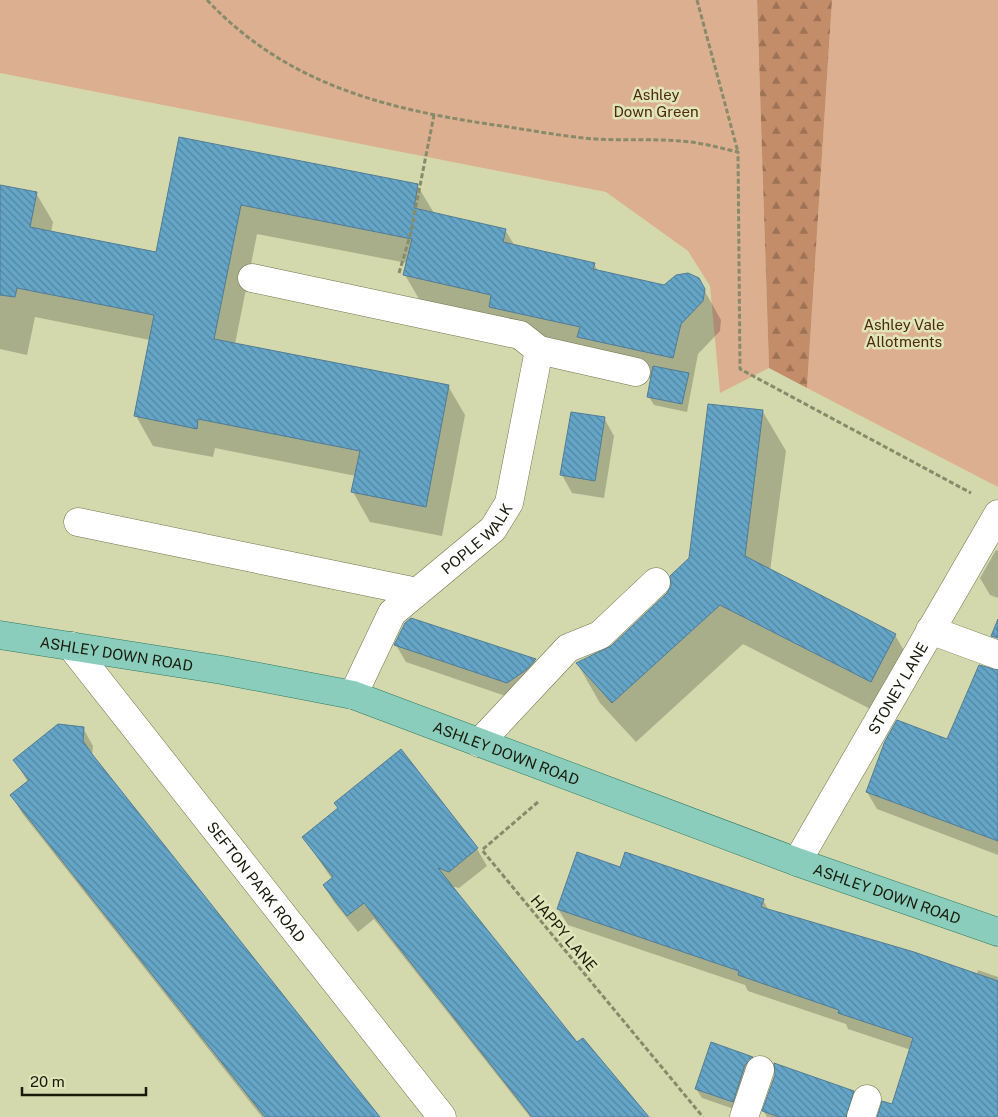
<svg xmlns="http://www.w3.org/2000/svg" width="998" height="1117" font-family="'Public Sans',sans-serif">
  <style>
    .green { fill: #ddaf91 }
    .forest { fill: url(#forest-firs) }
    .shadow { fill: #0003 }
    .building { fill: url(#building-back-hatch); stroke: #527c94 }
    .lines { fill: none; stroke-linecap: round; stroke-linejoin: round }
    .minor-casing { stroke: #70744b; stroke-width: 29 }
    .major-casing { stroke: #2f7861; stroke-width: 29 }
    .path { stroke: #878b6a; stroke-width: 3; stroke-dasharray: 5 2.5; stroke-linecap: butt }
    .minor { stroke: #fff; stroke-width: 28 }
    .major { stroke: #8acdbc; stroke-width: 28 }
    .labels { text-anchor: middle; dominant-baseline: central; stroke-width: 5; stroke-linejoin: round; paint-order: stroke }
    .park-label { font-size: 15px; fill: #4e290e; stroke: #e0e6b9 }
    .street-label { font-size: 15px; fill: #181909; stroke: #e0e6b9 }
  </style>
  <defs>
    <pattern id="forest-firs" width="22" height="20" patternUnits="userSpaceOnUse" patternTransform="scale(1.25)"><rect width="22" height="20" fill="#c48d6a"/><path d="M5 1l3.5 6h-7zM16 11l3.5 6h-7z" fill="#9e7255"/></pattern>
    <pattern id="building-back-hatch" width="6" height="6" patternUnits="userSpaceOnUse" patternTransform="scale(1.25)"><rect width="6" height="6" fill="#65a5c7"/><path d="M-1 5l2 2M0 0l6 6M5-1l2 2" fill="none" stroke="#5286a0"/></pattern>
  </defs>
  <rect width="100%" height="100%" fill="#d3d9ad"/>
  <g class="green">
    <path d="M0,0H757L769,368L720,393L710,286L688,251L606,192L0,73Z"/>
    <path d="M832,0H998V487L807,388Z"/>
  </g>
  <path class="forest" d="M757,0H832L807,388L769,368Z"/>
  <g class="shadow">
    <path d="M180,138L417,185L434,213L505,230L515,246L594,264L598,271L665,286L698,279L721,320L720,331L698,354L687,412L654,405L649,397L652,379L596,366L422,304L405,275L407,263L257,234L235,344L448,386L465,415L442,536L370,522L353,492L356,476L215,448L213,457L153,446L136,416L150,340L35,317L27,355L0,349V186L36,193L53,222L51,233L157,254Z"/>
    <path d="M763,412L786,451L770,571L895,635L918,675L894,721L743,644L636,742L600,703L577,663L611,647L668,594L690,558Z"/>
    <path d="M604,418L614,436L604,498L572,493L562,475Z"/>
    <path d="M996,550L998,551V598L990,595L980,578Z"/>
    <path d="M411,619L535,660L545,678L517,700L406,662L396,645Z"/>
    <path d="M83,728L93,746L92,756L380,1117H262L22,813L12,796L28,782L14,760Z"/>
    <path d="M400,751L477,849L487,866L459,888L451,886L577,1044L643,1117H530L374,919L358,932L334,902L324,885L332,879L304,838L339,809Z"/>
    <path d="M998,783V855L877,809L867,792Z"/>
    <path d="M621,868L763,900L769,911L977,975L978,970L998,977V1117H879L893,1106L911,1050L848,1029L846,1024L748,991L745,985L568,925L558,909Z"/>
    <path d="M752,1058L757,1066L737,1110L702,1098L696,1089Z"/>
    <path d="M853,1092L863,1108L859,1117H767L764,1111Z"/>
  </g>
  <g class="building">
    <path d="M179,137L418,184L414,208L506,229L503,242L595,263L593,269L664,285L676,275L688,273L699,278L705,289L703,301L681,324L673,358L577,337L580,327L489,307L491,295L403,275L412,239L241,205L214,339L449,385L426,507L351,492L360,451L198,419L197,429L134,416L154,315L17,288L15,297L0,295V185L37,192L30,227L156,252Z"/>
    <path d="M653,366L689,373L682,404L647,397Z"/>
    <path d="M708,404L763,410L745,556L896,634L871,682L720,605L612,703L576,663L611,646L667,593L671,586L670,576L689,558Z"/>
    <path d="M571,412L605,417L595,481L560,475Z"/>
    <path d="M411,618L536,659L526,670L507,683L394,645L405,623Z"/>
    <path d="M998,619V638L991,636Z"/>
    <path d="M979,665L998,670V841L866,792L885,741L897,720L947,739Z"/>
    <path d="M58,724L84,727L83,741L92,754L380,1117H265L10,795L29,780L13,760Z"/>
    <path d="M401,749L478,848L449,872L438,868L577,1042L583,1038L649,1117H532L364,903L347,916L323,885L333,877L302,837L338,808L334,803Z"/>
    <path d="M577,852L620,867L625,852L764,899L761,907L914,952L998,981V1117H877L882,1101L892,1104L913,1038L838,1013L839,1010L738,975L739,971L557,909Z"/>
    <path d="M711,1042L753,1057L745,1065L733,1102L695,1089Z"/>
    <path d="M774,1063L854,1091L846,1117H779L762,1111L775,1075Z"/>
  </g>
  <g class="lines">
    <g class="minor-casing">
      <g id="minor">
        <path d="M252,278L520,335L539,350L636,372"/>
        <path d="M78,522L417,592"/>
        <path d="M930,630L998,655"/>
        <path id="s1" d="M71,646L442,1117"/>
        <path id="s2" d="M353,695L392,613L493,529L509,503L539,350"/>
        <path d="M479,743L568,648L600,635L656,582"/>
        <path id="s3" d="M797,862L998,514"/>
        <path d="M744,1117L760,1070"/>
        <path d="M861,1117L867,1099"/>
      </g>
    </g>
    <g class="major-casing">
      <g id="major">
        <path id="s4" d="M0,635L222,670L353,695L797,862L998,932"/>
      </g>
    </g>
    <g class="path">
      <path d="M207,0C288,86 389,110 502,126C529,130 556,135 584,138C621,142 660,137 697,143C711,145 724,149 738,152L740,369L971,493"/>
      <path d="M697,0L738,152"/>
      <path d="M399,273L410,236L434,115"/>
      <path d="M538,802L482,850L703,1117"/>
    </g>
    <use href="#minor" class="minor"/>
    <use href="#major" class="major"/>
  </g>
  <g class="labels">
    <g class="park-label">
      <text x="656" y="94">Ashley<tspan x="656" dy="17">Down Green</tspan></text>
      <text x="904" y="324">Ashley Vale<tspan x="904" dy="17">Allotments</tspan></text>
    </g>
    <g class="street-label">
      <text stroke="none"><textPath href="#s2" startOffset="204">POPLE WALK</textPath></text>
      <text stroke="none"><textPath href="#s4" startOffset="118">ASHLEY DOWN ROAD</textPath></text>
      <text stroke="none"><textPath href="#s3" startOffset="201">STONEY LANE</textPath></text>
      <text stroke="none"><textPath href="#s4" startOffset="522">ASHLEY DOWN ROAD</textPath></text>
      <text stroke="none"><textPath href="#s1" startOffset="300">SEFTON PARK ROAD</textPath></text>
      <text stroke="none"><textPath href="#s4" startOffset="928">ASHLEY DOWN ROAD</textPath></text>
      <text transform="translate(564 933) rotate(50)">HAPPY LANE</text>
    </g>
  </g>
  <path d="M22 1087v8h124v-8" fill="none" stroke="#181909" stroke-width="2.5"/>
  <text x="30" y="1087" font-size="15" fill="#181909" stroke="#e0e6b9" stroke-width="4" paint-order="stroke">20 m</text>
</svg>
